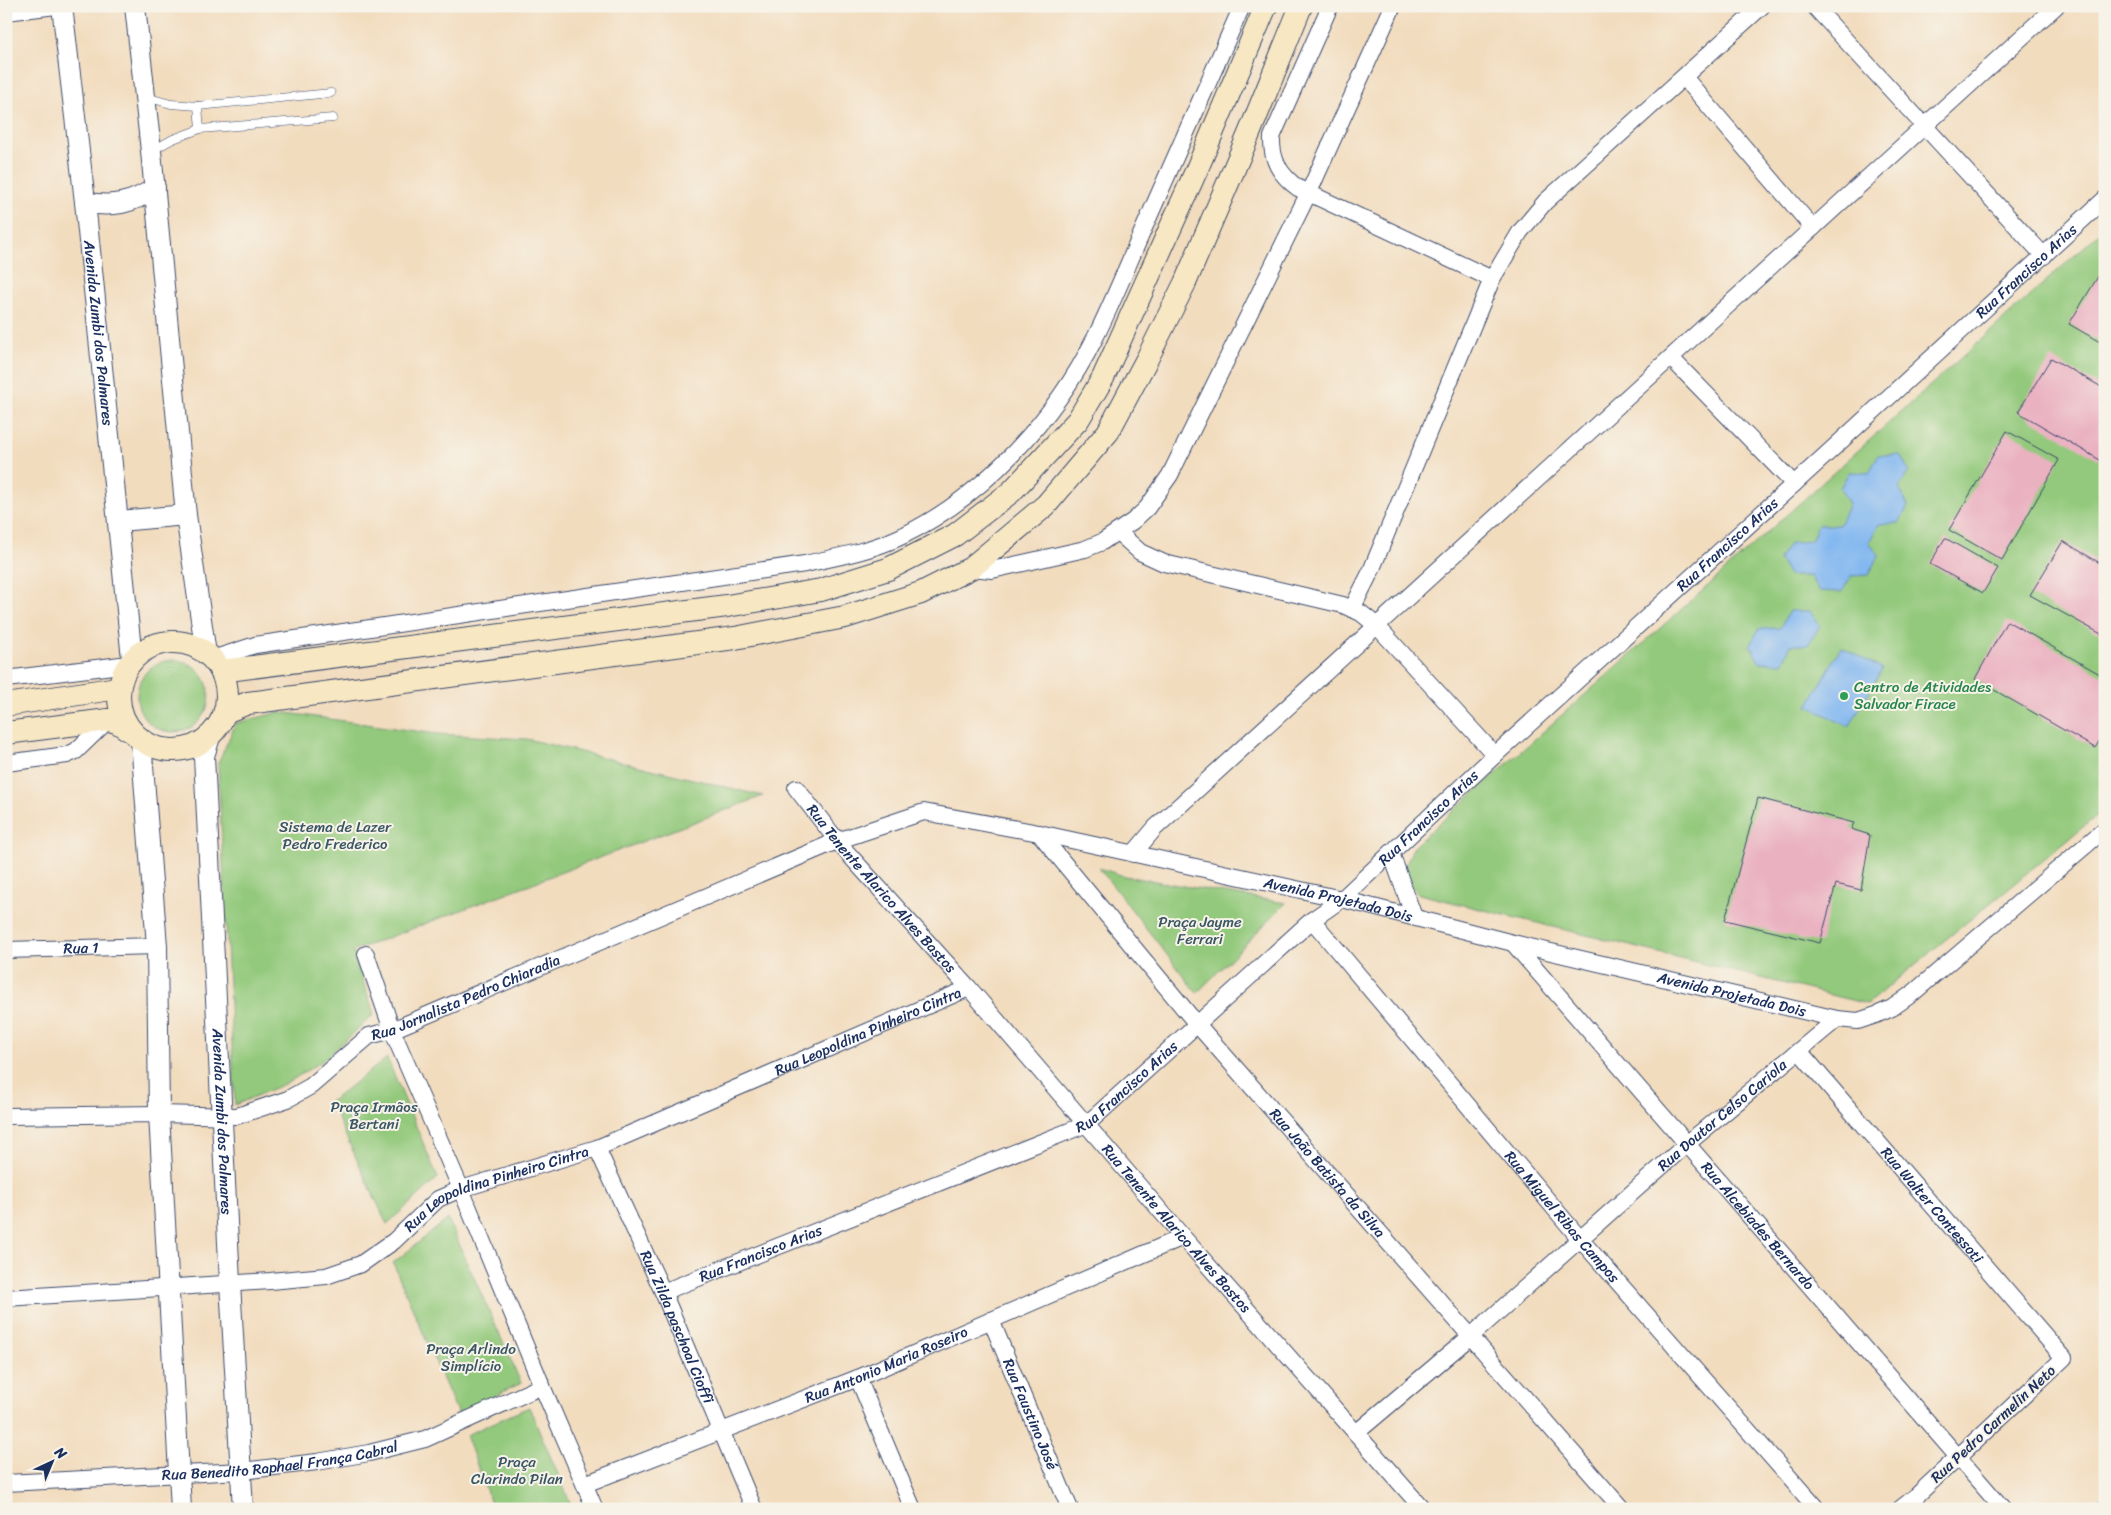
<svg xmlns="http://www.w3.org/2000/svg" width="2111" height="1515" font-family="Sriracha,sans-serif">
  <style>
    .green { fill: #93c97b; stroke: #577c6c }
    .water { fill: #82b7f0; stroke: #4e73a7 }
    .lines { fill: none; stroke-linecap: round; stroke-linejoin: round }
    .stream { stroke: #82b7f0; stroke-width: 5.5 }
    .building { fill: #eab1c1 }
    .service-casing { stroke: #3b496c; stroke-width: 9 }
    .minor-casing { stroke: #3b496c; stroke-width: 18 }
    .tertiary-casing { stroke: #3b496c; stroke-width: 22 }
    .secondary-casing { stroke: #3b496c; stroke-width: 24 }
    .service { stroke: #fff; stroke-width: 8 }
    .minor { stroke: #fff; stroke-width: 16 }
    .tertiary { stroke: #fff; stroke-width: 20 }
    .secondary { stroke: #f7e8c3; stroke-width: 22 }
    .leisure-dot { fill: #2e9e5b; stroke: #f7f3e8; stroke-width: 2 }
    .labels { text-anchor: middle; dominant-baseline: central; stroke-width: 4; stroke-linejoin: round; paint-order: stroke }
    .street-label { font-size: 15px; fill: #1b2f5e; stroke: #f7f3e8 }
    .leisure-label { font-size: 15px; fill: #27864d; stroke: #f7f3e8; text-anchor: start }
    .park-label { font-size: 15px; fill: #395665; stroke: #f7f3e8 }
  </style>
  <rect width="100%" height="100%" fill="#f7f3e8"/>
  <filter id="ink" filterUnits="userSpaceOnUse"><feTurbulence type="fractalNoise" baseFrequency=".02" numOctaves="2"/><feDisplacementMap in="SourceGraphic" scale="10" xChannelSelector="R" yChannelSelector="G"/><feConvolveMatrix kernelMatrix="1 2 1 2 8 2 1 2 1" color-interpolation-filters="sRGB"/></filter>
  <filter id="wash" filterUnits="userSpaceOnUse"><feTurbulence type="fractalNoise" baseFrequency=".0096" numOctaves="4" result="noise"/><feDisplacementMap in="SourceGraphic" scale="20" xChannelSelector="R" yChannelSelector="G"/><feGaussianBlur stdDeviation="1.12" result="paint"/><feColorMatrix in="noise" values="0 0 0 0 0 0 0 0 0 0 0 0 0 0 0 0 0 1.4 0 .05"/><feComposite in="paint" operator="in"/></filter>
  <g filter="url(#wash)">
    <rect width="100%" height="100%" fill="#f2dcbe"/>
    <g class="green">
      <path d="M2105,228V809L1867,1004L1419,894C1399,876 1404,868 1414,846L1710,584Z"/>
      <circle cx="173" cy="696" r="36"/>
      <path d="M280,712L437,734L527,739L763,796L353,951L374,1014L325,1059L289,1082L235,1105L218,763L236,723Z"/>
      <path d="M1099,868L1124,876L1286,903L1197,993Z"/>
      <path d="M387,1058L438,1178L387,1224L330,1102Z"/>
      <path d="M448,1219L521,1383L458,1414L393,1263Z"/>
      <path d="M529,1407L573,1509H493L466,1435Z"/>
    </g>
    <g class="water">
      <path d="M1878,455H1900L1909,471L1899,488L1908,506L1899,523L1879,524L1869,542L1879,556L1869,575L1851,576L1842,592L1819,591L1810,576H1790L1779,559L1790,543L1811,541L1818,525H1839L1849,504L1840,488L1849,472L1869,473Z"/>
      <path d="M1789,611H1810L1820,626L1808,645H1791L1782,663L1759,662L1750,645L1759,629L1780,628Z"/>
      <path d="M1841,647L1882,669L1849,727L1808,706Z"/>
    </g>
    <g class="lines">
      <path class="stream" d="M2085,1509L2105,1496"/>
    </g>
    <g id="blocks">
      <g class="building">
        <path d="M2102,270L2105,272V345L2069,324Z"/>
        <path d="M2051,358L2105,389V463L2018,412Z"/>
        <path d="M2007,431L2059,460L2002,560L1949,530Z"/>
        <path d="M1945,538L1998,568L1983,593L1930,564Z"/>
        <path d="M2063,541L2105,566L2103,635L2030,595Z"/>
        <path d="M2007,621L2105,677V732L2095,748L1975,679Z"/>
        <path d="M1758,798L1854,823L1851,829L1870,835L1861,890L1836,884L1820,943L1725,920Z"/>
      </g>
    </g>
  </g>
  <g filter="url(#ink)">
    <use href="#blocks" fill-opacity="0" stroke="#3b496c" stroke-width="1"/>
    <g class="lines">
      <g class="service-casing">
        <g id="service">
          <path d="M146,97L171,104L198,106L331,93"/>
          <path d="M198,106L200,129"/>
          <path d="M153,150L173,139L200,129L333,118"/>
        </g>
      </g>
      <g class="minor-casing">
        <g id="minor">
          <path d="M1330,6L1272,137C1271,160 1280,175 1298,188L1492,279"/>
          <path d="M1814,6L2044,256"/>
          <path d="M6,12L56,6"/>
          <path d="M1684,77L1813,228"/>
          <path d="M1671,358L1794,484"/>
          <path d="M1118,532L1140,552L1164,563L1343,605L1361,613L1377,626L1495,755"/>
          <path d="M971,568L992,570L1085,549L1102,542L1133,521L1147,508L1170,475L1309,192L1393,6"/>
          <path d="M1352,609L1371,571L1492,279L1520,232L1545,202L1762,6"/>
          <path d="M212,659L255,645L805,564C837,557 870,551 900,537C982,498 1055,419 1095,338C1113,302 1128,264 1144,228C1177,154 1209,80 1242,6"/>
          <path d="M6,679L129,664"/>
          <path d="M6,763L67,755L76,751L108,720"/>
          <path id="s1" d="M796,788L843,848L969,988L1183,1237L1423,1509"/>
          <path id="s2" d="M1039,833L1196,1023L1622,1509"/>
          <path d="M1391,853L1414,917"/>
          <path d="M1133,854L1155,828L2056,6"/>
          <path id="s3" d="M1312,920L1581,1240L1817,1509"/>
          <path id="s4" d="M1513,943L2003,1509"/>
          <path id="s5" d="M6,950L157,946"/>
          <path d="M366,954L392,1030L461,1189L542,1386L595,1509"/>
          <path id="s6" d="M1800,1052L2064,1358L1914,1498L1900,1509"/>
          <path id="s7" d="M6,1116L159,1114L237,1116L288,1099L311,1086L369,1036L392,1030L837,841L924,812L1039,833L1342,899L1513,943L1837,1019L1858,1021L1876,1015L1892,1008L1913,993L2105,829"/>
          <path id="s8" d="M597,1148L663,1292L754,1509"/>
          <path id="s9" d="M663,1292L1087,1124L1312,920L1342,899L1495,755L1794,484L2105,199"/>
          <path id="s10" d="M6,1298L270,1281L326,1276L361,1264L394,1241L438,1199L461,1189L597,1148L969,988"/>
          <path id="s11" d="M991,1320L1070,1509"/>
          <path d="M858,1378L913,1509"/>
          <path id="s12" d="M1356,1433L1471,1336L1688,1143L1837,1019"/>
          <path id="s13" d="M6,1483L242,1471L317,1462L369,1453L425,1439L542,1386"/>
          <path id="s14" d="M585,1484L858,1378L1183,1237"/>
        </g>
      </g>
      <g class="tertiary-casing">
        <g id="tertiary">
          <path id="s15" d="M62,6L85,202L132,659"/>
          <path d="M135,6L151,151L186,515L206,654"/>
          <path d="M85,202C112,208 133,203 155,188"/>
          <path d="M119,521L186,515"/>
          <path id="s16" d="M210,737L204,756L230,1283L243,1509"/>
          <path d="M141,740L157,946L159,1114L181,1509"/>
        </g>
      </g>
      <g class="secondary-casing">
        <g id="secondary">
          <circle cx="173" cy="696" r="54"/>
          <path d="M221,671L727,606L821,590L888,569L955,535L1011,492L1052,448L1078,420L1103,378L1197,169L1266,6"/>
          <path d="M6,705L118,688"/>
          <path d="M225,712L248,703L735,638L845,617L921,593L971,568L1046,505L1108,432L1147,359L1185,283L1249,134L1301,6"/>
          <path d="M6,733L108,720L117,722L129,730"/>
        </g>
      </g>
      <use href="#service" class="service"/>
      <use href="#minor" class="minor"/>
      <use href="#tertiary" class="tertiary"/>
      <use href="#secondary" class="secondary"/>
    </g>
  </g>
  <circle class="leisure-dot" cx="1844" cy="696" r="5"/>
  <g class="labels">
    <g class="street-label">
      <text stroke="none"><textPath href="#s9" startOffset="1725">Rua Francisco Arias</textPath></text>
      <text stroke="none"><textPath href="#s15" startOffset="329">Avenida Zumbi dos Palmares</textPath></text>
      <text stroke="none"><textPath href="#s9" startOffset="1320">Rua Francisco Arias</textPath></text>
      <text stroke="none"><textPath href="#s9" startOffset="915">Rua Francisco Arias</textPath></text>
      <text stroke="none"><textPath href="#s1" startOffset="132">Rua Tenente Alarico Alves Bastos</textPath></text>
      <text stroke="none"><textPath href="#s7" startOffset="1410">Avenida Projetada Dois</textPath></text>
      <text stroke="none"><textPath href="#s5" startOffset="75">Rua 1</textPath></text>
      <text stroke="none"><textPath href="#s7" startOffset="1815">Avenida Projetada Dois</textPath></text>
      <text stroke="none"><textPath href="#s7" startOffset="492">Rua Jornalista Pedro Chiaradia</textPath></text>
      <text stroke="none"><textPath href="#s10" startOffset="921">Rua Leopoldina Pinheiro Cintra</textPath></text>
      <text stroke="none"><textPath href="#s9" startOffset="510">Rua Francisco Arias</textPath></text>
      <text stroke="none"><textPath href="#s12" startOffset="485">Rua Doutor Celso Cariola</textPath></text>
      <text stroke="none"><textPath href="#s16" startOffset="386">Avenida Zumbi dos Palmares</textPath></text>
      <text stroke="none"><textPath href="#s2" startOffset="446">Rua João Batista da Silva</textPath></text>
      <text stroke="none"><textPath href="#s10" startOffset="516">Rua Leopoldina Pinheiro Cintra</textPath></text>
      <text stroke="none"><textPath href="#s6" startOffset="202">Rua Walter Contessoti</textPath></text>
      <text stroke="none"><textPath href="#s3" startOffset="388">Rua Miguel Ribas Campos</textPath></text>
      <text stroke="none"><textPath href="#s4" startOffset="374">Rua Alcebiades Bernardo</textPath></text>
      <text stroke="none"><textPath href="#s1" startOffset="582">Rua Tenente Alarico Alves Bastos</textPath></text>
      <text stroke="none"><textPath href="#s9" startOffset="105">Rua Francisco Arias</textPath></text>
      <text stroke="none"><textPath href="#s8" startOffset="196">Rua Zilda paschoal Cioffi</textPath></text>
      <text stroke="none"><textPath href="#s14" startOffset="324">Rua Antonio Maria Roseiro</textPath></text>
      <text stroke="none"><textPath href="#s11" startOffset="102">Rua Faustino José</textPath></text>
      <text transform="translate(1993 1424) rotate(-43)">Rua Pedro Carmelin Neto</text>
      <text stroke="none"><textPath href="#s13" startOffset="275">Rua Benedito Raphael França Cabral</textPath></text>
    </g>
    <g class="leisure-label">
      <text x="1854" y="687">Centro de Atividades<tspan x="1854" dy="17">Salvador Firace</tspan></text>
    </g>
    <g class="park-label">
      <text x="335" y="827">Sistema de Lazer<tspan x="335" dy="17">Pedro Frederico</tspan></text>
      <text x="1200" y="922">Praça Jayme<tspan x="1200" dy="17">Ferrari</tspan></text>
      <text x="374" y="1107">Praça Irmãos<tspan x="374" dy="17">Bertani</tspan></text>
      <text x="471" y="1349">Praça Arlindo<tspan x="471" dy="17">Simplício</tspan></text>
      <text x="517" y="1462">Praça<tspan x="517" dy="17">Clarindo Pilan</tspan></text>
    </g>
  </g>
  <rect width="2111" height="1515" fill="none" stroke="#f7f3e8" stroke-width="25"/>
  <g transform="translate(52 1462) rotate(44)" stroke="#f7f3e8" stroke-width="4" paint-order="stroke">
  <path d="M0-4L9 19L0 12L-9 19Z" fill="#1b2f5e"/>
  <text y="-8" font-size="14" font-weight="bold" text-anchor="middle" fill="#1b2f5e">N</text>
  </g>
</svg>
